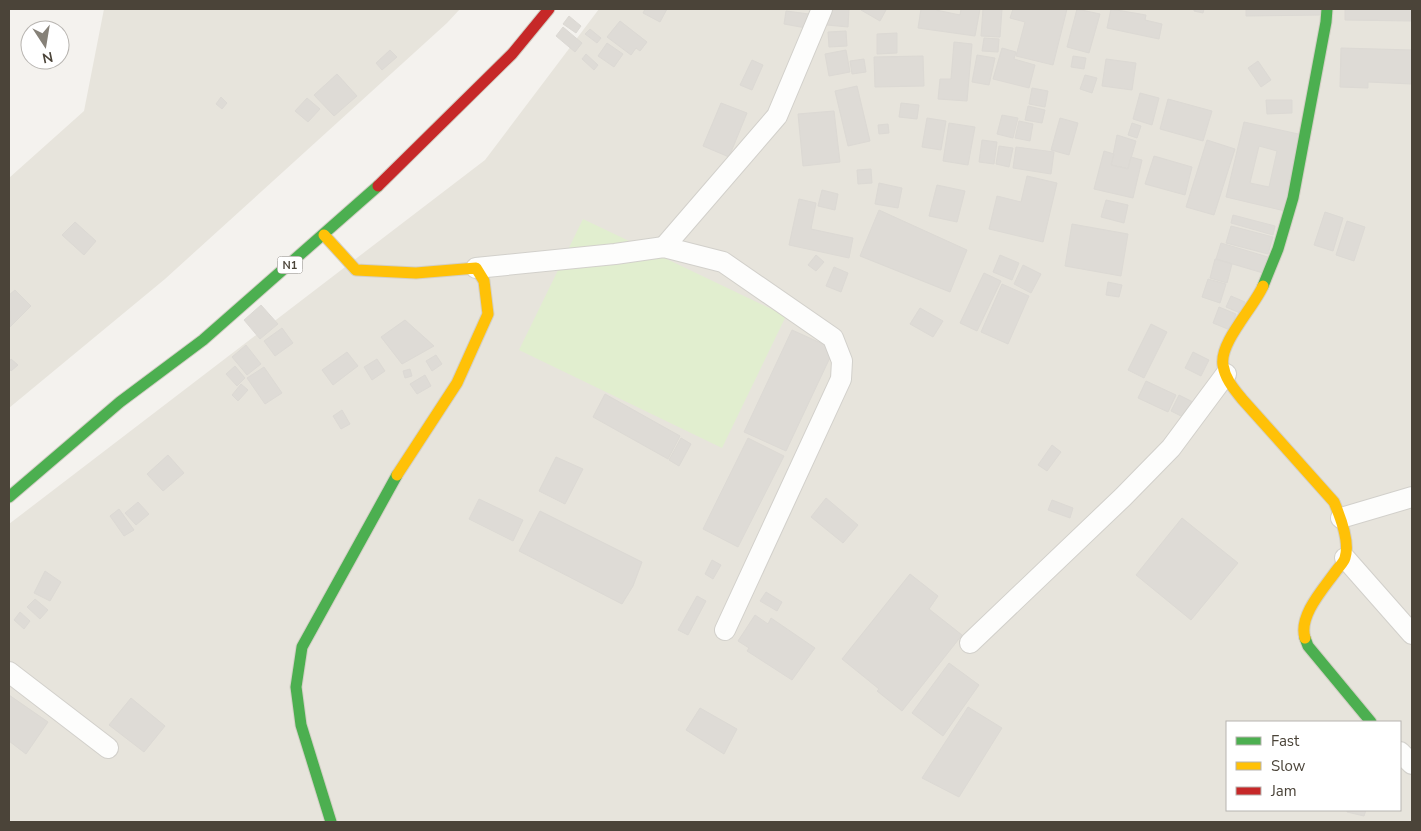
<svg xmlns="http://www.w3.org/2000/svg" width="1421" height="831" font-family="'Nunito Sans',sans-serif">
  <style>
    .residential { fill: #e7e4dc; fill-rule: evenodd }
    .pitch { fill: #e1eecf }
    .building { fill: #dedbd6; stroke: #dcd9d4; fill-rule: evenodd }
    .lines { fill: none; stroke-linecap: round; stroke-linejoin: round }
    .street-casing { stroke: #d2d0cb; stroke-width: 22 }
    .fast-casing { stroke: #d3cfc5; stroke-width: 13 }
    .slow-casing { stroke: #d3cfc5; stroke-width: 13 }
    .jam-casing { stroke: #d3cfc5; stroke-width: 13 }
    .street { stroke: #fdfdfc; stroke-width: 20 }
    .fast { stroke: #4caf50; stroke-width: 11 }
    .slow { stroke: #ffc107; stroke-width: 11 }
    .jam { stroke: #c62828; stroke-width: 11 }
    .labels { text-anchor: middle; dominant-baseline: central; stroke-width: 4; stroke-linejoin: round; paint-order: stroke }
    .shield { fill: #fff; stroke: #817c74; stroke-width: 1 }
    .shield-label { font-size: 11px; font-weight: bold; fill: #4b4439 }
  </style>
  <rect width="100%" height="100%" fill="#f4f2ee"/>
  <g class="residential">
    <path d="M104,9H460L447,23L165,279L9,408V178L84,111Z"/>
    <path d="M599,9H1412V822H9V524L485,160ZM1227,722H1400V810H1227Z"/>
  </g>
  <path class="pitch" d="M583,219L786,316L722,448L519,350Z"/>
  <g class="building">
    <path d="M645,9H667L660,22L643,13Z"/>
    <path d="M828,9H849L848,27L827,25Z"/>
    <path d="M862,9H885L886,10L880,21L861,10Z"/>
    <path d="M921,9H936V10L960,15L961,9H980L975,36L918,28Z"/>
    <path d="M983,9H1002L1000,37L981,36Z"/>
    <path d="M1013,9H1067L1053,65L1016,56L1025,22L1010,18Z"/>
    <path d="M1077,9L1100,14L1089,53L1067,47Z"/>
    <path d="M1111,9L1146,15L1145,20L1162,24L1159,39L1107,28Z"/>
    <path d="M1194,9H1204L1203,13L1194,11Z"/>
    <path d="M1246,9H1322L1323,15L1246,16Z"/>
    <path d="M1345,9H1412V21L1345,20Z"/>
    <path d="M786,11L809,14L806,28L784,24Z"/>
    <path d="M569,16L581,26L576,33L563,24Z"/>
    <path d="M620,21L647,42L640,51L636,48L631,55L607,37Z"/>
    <path d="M563,27L582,43L575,52L556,36Z"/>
    <path d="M590,29L601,38L597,43L585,34Z"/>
    <path d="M846,31L847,46L829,47L828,32Z"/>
    <path d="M897,33V53L877,54V34Z"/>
    <path d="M984,38L999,39L998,52L982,51Z"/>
    <path d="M954,42L972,44L967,101L938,99L940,79H951Z"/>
    <path d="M607,43L623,54L614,67L598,56Z"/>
    <path d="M1002,48L1016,52L1014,59L1035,65L1029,88L993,79Z"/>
    <path d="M1341,48L1412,50V84L1368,82V88L1340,87Z"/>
    <path d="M390,50L397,57L382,70L376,63Z"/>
    <path d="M846,50L850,72L829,76L825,54Z"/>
    <path d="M586,54L598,65L594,70L582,59Z"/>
    <path d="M977,55L995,58L989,85L972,82Z"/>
    <path d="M923,56L924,86L875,87L874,57Z"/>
    <path d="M1073,56L1086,58L1084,69L1071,67Z"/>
    <path d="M864,59L866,72L852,74L850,61Z"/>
    <path d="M1106,59L1136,63L1132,90L1102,86Z"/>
    <path d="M752,60L763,65L752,90L740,85Z"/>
    <path d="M1258,61L1271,80L1261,87L1248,68Z"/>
    <path d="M337,74L357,96L334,116L314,95Z"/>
    <path d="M1085,75L1097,78L1092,93L1080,89Z"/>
    <path d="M857,86L870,141L848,146L835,91Z"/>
    <path d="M1032,88L1048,91L1045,107L1029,104Z"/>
    <path d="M1140,93L1159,98L1152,125L1133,119Z"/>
    <path d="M221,97L227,103L222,109L216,104Z"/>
    <path d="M307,98L320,109L308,122L295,111Z"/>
    <path d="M1168,99L1212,111L1203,141L1160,129Z"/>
    <path d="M1266,100H1292V113L1267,114Z"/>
    <path d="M721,103L747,113L729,157L703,146Z"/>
    <path d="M901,103L919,105L917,119L899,117Z"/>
    <path d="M1028,106L1045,110L1042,123L1025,120Z"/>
    <path d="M834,111L840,162L803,166L798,114Z"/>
    <path d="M1002,115L1018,118L1013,138L997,134Z"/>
    <path d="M927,118L946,121L941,150L922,147Z"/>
    <path d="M1060,118L1078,123L1069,155L1051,150Z"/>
    <path d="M1019,121L1033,124L1030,141L1015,138Z"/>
    <path d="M1244,122L1303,135L1285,211L1226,197ZM1259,146L1277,151L1269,187L1250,183Z"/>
    <path d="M949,123L975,127L968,165L943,161Z"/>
    <path d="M1132,123L1141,126L1137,138L1128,135Z"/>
    <path d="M888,124L889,133L879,134L878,125Z"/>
    <path d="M1117,135L1136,141L1128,169L1111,165Z"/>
    <path d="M982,140L997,142L994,164L979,162Z"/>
    <path d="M1207,140L1235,149L1214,215L1186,207Z"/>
    <path d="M999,146L1013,148L1009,167L996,164Z"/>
    <path d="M1016,147L1054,152L1051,174L1013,168Z"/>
    <path d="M1104,151L1114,154L1111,165L1128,169L1131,157L1142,160L1133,198L1094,189Z"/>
    <path d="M1154,156L1192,167L1185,195L1145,184Z"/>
    <path d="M871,169L872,183L858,184L857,170Z"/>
    <path d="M1027,176L1057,183L1043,242L989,229L997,196L1021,202Z"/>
    <path d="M879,183L902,188L898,208L875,204Z"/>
    <path d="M937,185L965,191L957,222L929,216Z"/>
    <path d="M822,190L838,194L835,210L818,206Z"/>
    <path d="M799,199L816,203L811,229L853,238L849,258L789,245Z"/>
    <path d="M1106,200L1128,205L1124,223L1101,217Z"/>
    <path d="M879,210L967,250L950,292L860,256Z"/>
    <path d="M1325,212L1343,218L1333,251L1314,245Z"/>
    <path d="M1233,215L1275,226L1273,235L1231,223Z"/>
    <path d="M1347,221L1365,227L1354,261L1336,255Z"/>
    <path d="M75,222L96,241L84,255L62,235Z"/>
    <path d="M1072,224L1128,234L1121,276L1065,266Z"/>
    <path d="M1231,226L1273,237L1268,254L1226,243Z"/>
    <path d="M1221,243L1268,257L1263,273L1216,259Z"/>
    <path d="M816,255L824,262L816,271L808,265Z"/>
    <path d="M1000,255L1019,263L1012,280L993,272Z"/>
    <path d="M1215,259L1232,264L1227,283L1210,278Z"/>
    <path d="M1023,265L1041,274L1031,293L1014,284Z"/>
    <path d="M834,267L848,273L841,292L826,286Z"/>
    <path d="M984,273L1001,281L977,331L960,323Z"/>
    <path d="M1208,279L1226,284L1220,303L1202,297Z"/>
    <path d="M1108,282L1122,285L1119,297L1106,295Z"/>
    <path d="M1002,284L1029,296L1008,344L981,332Z"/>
    <path d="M15,290L31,306L10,327L9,295Z"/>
    <path d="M1231,296L1245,302L1240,313L1226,307Z"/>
    <path d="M261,305L278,324L260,339L244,320Z"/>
    <path d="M1219,307L1236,314L1230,330L1213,323Z"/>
    <path d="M920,308L943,321L933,337L910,324Z"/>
    <path d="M405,320L434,346L402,364L381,337Z"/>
    <path d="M1151,324L1167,332L1144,378L1128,370Z"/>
    <path d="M282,328L293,343L275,356L264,341Z"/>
    <path d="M792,330L834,349L786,451L744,432Z"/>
    <path d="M246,345L261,364L247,375L232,357Z"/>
    <path d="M347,352L358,366L333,385L322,370Z"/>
    <path d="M1193,352L1209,360L1201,376L1185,368Z"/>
    <path d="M436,355L442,364L432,371L426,361Z"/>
    <path d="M11,359L18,365L11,371L9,368V362Z"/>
    <path d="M377,359L385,371L372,380L364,367Z"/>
    <path d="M235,366L245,378L237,386L226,374Z"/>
    <path d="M264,367L282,393L265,404L247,378Z"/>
    <path d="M410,369L412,376L405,378L403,371Z"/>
    <path d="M425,375L431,386L417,394L410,384Z"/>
    <path d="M1146,381L1176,395L1168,412L1138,398Z"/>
    <path d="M241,384L248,390L238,401L232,395Z"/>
    <path d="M605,394L680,436L668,459L593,417Z"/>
    <path d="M1179,395L1193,402L1185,418L1171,411Z"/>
    <path d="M342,410L350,424L341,429L333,416Z"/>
    <path d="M681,438L691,444L679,466L669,460Z"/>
    <path d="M748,438L784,456L738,547L703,529Z"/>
    <path d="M1052,445L1061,452L1047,471L1038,465Z"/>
    <path d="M168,455L184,473L163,491L147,474Z"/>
    <path d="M556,457L583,469L565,504L539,491Z"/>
    <path d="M826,498L858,525L843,543L811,517Z"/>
    <path d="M479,499L523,520L513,541L469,519Z"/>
    <path d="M1052,500L1073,508L1070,518L1048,510Z"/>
    <path d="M138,502L149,514L136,525L125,513Z"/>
    <path d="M119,509L134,530L124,536L110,516Z"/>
    <path d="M540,511L642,562L633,586L622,604L519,551Z"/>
    <path d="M1182,518L1238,563L1191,620L1136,575Z"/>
    <path d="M712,560L721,565L713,579L705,574Z"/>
    <path d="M45,571L61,582L50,601L34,593Z"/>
    <path d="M910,574L938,596L929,609L962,635L902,711L877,691L879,689L842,659Z"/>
    <path d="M766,592L782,602L777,611L760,601Z"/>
    <path d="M697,596L706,601L688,635L678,630Z"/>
    <path d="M35,599L48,610L40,619L27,607Z"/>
    <path d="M20,612L30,621L24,629L14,620Z"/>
    <path d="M755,615L768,624L771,618L815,648L792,680L747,651L749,648L738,641Z"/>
    <path d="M949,663L979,685L943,736L912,713Z"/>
    <path d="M9,695L48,722L26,754L9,741Z"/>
    <path d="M131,698L165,726L144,752L109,725Z"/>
    <path d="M968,707L1002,728L959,797L922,778Z"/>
    <path d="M700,708L737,729L724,754L686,730Z"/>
    <path d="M1347,810H1366L1364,816L1347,812Z"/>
  </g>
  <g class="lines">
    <g class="street-casing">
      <g id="street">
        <path d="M664,247L777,116L822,9"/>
        <path d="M476,268L615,254L664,247L723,262L833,338L842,361L841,379L725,630"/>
        <path d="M1341,518L1412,497"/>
        <path d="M1345,558L1412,634"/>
        <path d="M970,643L1123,497L1171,448L1226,374"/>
        <path d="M9,672L108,748"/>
        <path d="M1400,752L1412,764"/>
      </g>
    </g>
    <g class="fast-casing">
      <g id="fast">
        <path d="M1263,286L1278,249L1293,198L1326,22L1327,9"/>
        <path d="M9,497L120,402L203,340L378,186"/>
        <path d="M1305,638L1308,646L1371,722"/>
        <path d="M331,822L301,725L296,687L302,647L397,475"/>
      </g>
    </g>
    <g class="slow-casing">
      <g id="slow">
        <path d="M324,235L356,270L416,273L476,268L484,281L488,314L457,383L397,475"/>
        <path d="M1263,286C1254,307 1219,343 1223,365C1225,379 1234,389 1242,399L1334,502C1340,516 1350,543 1345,558C1344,562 1339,567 1336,571C1324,588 1298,616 1305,638"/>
      </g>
    </g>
    <g class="jam-casing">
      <path id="jam" d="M378,186L512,54L549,9"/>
    </g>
    <use href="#street" class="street"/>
    <use href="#fast" class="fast"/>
    <use href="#slow" class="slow"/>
    <use href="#jam" class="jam"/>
  </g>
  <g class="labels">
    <rect class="shield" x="277.5" y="256.5" width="25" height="17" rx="4"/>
    <g class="shield-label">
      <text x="290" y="265">N1</text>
    </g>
  </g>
  <rect width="1421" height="831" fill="none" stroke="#4b4439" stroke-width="20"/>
  <rect x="1226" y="721" width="175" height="90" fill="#ffffff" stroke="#b7b4b0"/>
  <rect x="1236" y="737" width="25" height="8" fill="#4caf50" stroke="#b7b4b0"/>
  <text x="1271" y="746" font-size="15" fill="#4b4439">Fast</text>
  <rect x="1236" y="762" width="25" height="8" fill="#ffc107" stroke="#b7b4b0"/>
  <text x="1271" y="771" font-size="15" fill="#4b4439">Slow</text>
  <rect x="1236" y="787" width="25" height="8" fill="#c62828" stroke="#b7b4b0"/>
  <text x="1271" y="796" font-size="15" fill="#4b4439">Jam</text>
  <g transform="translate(45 45) rotate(168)"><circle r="24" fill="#ffffff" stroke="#b7b4b0"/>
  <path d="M0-4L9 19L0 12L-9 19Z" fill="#868178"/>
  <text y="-8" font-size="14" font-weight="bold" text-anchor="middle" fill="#4b4439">N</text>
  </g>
</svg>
